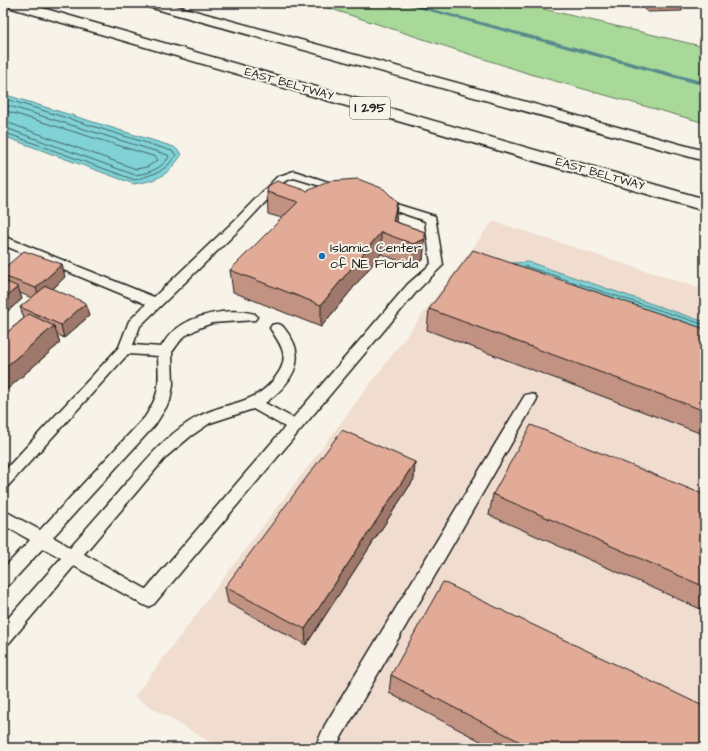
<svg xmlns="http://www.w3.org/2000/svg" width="708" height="751" font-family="'Architects Daughter',sans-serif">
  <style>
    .built { fill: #f1ddd0 }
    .green { fill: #a8d999; stroke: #627a5a }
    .water { fill: #80d2d6; stroke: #58898c }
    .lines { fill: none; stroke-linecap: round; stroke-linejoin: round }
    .shore { stroke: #446566; stroke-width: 1 }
    .stream { fill: #58898c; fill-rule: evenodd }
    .lane-casing { stroke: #1c1c1c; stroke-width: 3 }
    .highway-casing { stroke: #1c1c1c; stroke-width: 3 }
    .lane { fill: #f7f3e8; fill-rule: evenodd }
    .highway { fill: #f7f3e8; fill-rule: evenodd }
    .wall { fill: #c29383; stroke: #1c1c1c }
    .shaded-wall { fill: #9e786a; stroke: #1c1c1c }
    .building { fill: #e2ab98; stroke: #1c1c1c }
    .poi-dot { fill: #1f6fb2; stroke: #f7f3e8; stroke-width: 1.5 }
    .labels { text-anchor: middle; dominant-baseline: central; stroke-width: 4; stroke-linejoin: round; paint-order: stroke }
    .far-street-label { font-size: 12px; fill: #1c1c1c; stroke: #f7f3e8 }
    .shield { fill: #f7f3e8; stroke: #5e5c59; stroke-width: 1 }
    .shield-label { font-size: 13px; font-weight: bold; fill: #1c1c1c }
    .poi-label { font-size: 14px; fill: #1c1c1c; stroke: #f7f3e8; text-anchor: start }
  </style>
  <rect width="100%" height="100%" fill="#f7f3e8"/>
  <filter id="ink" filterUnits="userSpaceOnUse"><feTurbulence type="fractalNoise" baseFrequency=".025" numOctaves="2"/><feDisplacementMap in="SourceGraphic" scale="8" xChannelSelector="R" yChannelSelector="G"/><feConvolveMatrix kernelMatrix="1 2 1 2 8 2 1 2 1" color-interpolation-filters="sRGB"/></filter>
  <g filter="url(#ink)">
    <path class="built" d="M493,221L705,290V748H220L134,697Z"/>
    <path class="green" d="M313,3H518L705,47V123L530,74Z"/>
    <g class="water">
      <path d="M3,94L174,147L182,154C168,175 160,180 134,184L3,136Z"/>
      <path d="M529,262L705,322V348L512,263Z"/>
    </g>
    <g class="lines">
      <g class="shore">
        <path d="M3,98L172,151L176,155L168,165L159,172L135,180L3,132"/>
        <path d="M3,104L168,155L169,157C161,169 149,173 135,175L3,127"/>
        <path d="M3,110L156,157L158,160L147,167L136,169L3,121"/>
        <path d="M525,266L705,325"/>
      </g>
      <path class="stream" d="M400,3H410L705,82V86Z"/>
      <g class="lane-casing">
        <g id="lane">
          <path d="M294,171L344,187L346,189L340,192L294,178L285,181L242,227L140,326L133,345L161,347C165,341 169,334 175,330C194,314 230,307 255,314L257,317L255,320L212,323L199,328L183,337L172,352L173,385L170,401L155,425L53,537L70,547C89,526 108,504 126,483C148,458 169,432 199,416C230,400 258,406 279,372C290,354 279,343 270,328L272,325C280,322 283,326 287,332C309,360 290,385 265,403L293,418L408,284L431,264L425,221L375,204L373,202L375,200H383L435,216L443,265L418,290L154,604L148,607L142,604L74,566L9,643L3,645V624L61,558L43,548L9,585L3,587V569L30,540L3,525V510L40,530L145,417C161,392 159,385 158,356L128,354L8,486L3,488V472L119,347L129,321L146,304L3,245V236L154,297L234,221L277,177ZM253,409L285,427L146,589L84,554L167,456L191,436L210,423Z"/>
          <path d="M530,394L535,395L537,399L335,748H315L325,725L525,395Z"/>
        </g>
      </g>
      <g class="highway-casing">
        <g id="highway">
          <path d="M3,3H25L705,199V211L5,6Z"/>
          <path d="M143,3H166L705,151V161L145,6Z"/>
        </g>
      </g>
      <use href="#lane" class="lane"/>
      <use href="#highway" class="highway"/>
    </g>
    <g class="wall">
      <path d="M569,3H588L584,7Z"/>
      <path d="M622,3H684L682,11L647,12L644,7H624Z"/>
      <path d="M307,191L397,202L396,222L425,232L423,260L412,266L381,254L321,327L233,292L230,270L282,218L268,214L267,192Z"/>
      <path d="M3,269L65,277L53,289L89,316L64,338L57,334L60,343L3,393V336L24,318L20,307L32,298L20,293L22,299L3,315Z"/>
      <path d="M429,309L705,329V435L427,330Z"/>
      <path d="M415,462L414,479L306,645L228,603L225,587Z"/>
      <path d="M493,494L705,495V611L489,515Z"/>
      <path d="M391,675L705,748H494L389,693Z"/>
    </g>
    <g class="shaded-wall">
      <path d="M585,3H588L584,7Z"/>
      <path d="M397,202L396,224L393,221Z"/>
      <path d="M381,232V254L321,327V305Z"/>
      <path d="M425,239L423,260L412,266L413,244Z"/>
      <path d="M62,264L65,277L40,301L36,288Z"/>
      <path d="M18,287L22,299L3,315V299Z"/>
      <path d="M86,303L89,316L64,338L61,325Z"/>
      <path d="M54,326L60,343L3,393V369Z"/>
      <path d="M415,462L414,479L306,645L305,629Z"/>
    </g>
    <g class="building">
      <path d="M358,179L384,189L397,202L393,221L425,232V239L413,244L381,232L321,305L230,270L298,202L267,192L268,186L277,181L307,191L330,181Z"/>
      <path d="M473,250L705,329V411L429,309Z"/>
      <path d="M24,251L62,264L36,288L3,276V269Z"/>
      <path d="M3,280L18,287L3,299Z"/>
      <path d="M46,286L86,303L61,325L20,307Z"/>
      <path d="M29,314L54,326L3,369V336Z"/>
      <path d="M531,425L705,495V587L493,494Z"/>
      <path d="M342,430L415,462L305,629L225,587Z"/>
      <path d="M443,582L705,707V748H532L391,675Z"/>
    </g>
  </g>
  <circle class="poi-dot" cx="322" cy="256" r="4"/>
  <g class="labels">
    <g class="far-street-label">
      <text transform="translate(289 84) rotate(16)">EAST BELTWAY</text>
      <text transform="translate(600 174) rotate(16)">EAST BELTWAY</text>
    </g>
    <rect class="shield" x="350" y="97" width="40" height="22" rx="3"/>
    <g class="shield-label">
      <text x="370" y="108">I 295</text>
    </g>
    <g class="poi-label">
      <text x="330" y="248">Islamic Center<tspan x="330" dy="16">of NE Florida</tspan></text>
    </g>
  </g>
  <rect width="708" height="751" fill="none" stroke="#f7f3e8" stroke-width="16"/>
  <rect x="8" y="8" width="692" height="735" fill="none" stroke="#1c1c1c" stroke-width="1.5" filter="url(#ink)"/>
</svg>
